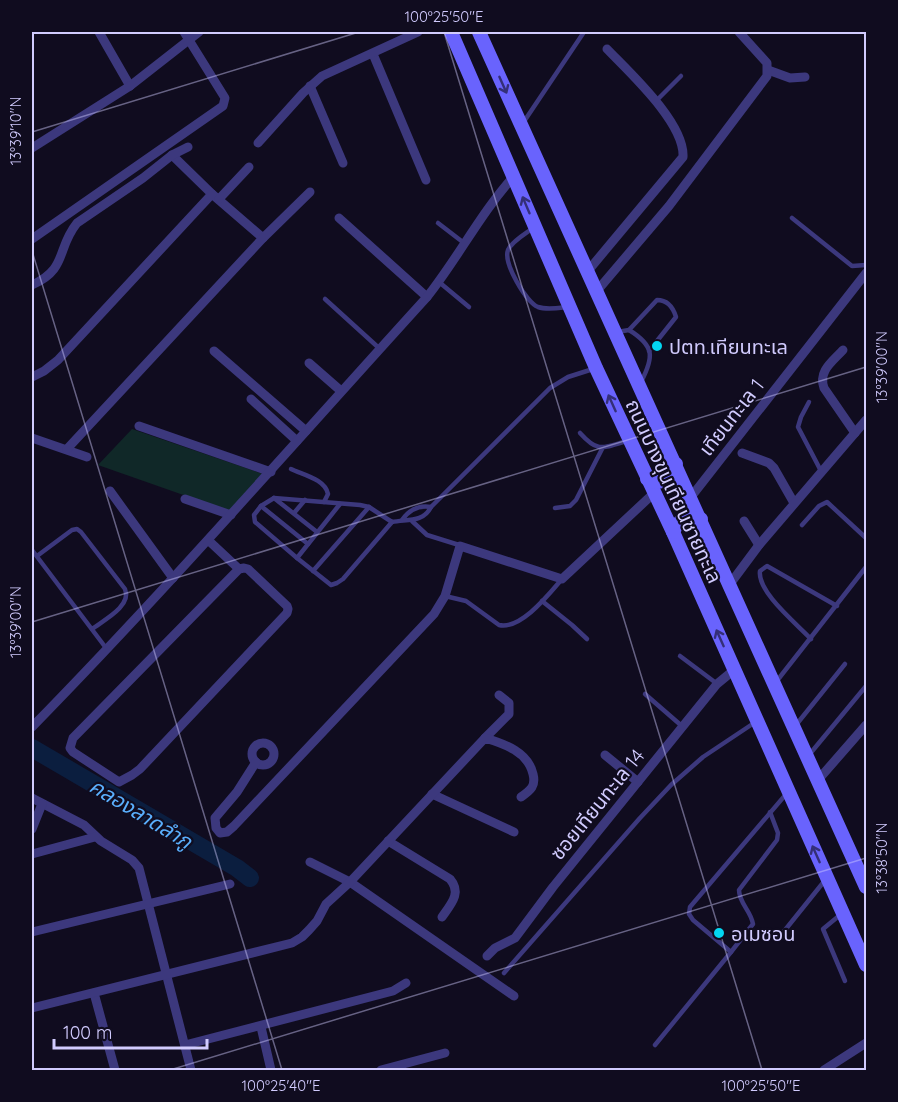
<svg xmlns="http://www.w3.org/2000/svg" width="898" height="1102" font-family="Quicksand,'Noto Sans Thai',sans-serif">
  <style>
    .green { fill: #102828 }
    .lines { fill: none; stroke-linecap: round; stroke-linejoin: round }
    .river { stroke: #0b1e3f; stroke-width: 18 }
    .service { stroke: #3c387d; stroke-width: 4.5 }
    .minor { stroke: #3c387d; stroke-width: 9 }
    .secondary { stroke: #6963fd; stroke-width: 14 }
    .oneway { stroke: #342f78 }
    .ticks { fill: none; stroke: #d1cbfe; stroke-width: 1.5; stroke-opacity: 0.45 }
    .poi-dot { fill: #03d6f2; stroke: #100c1f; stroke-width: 2 }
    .labels { text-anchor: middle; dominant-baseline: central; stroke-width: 4.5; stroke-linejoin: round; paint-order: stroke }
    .poi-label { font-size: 20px; fill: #d1cbfe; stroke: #100c1f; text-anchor: start }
    .street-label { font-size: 20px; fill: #d1cbfe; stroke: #100c1f }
    .water-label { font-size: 21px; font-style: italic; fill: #5aaffd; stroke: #100c1f }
    .neatline { fill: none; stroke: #d1cbfe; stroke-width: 2 }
    .ticks-label { font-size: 15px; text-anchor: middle; fill: #d1cbfe }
  </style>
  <rect width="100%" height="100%" fill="#100c1f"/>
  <path class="green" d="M132,429L263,474L229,511L98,465Z"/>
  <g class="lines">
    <path class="river" d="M32,748L237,868L250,878"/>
    <g class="service">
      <path d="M656,101L681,76"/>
      <path d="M523,123L584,32"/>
      <path d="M792,218L852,266L866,265"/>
      <path d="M438,223L464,243"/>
      <path d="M533,228C525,234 512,241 508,250C503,263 526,302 538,307C547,310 558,308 567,307"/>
      <path d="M439,282L469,307"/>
      <path d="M325,299L380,349"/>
      <path d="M629,330L657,300C668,300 673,307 676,317L649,351"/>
      <path d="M617,332L629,330C655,346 654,357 641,382"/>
      <path d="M809,402L801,417L798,427L821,471"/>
      <path d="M580,433C598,453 602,448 627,441"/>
      <path d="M291,469C303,475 325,479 328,494L324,502"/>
      <path d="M274,498L317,532"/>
      <path d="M340,504L297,558L331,585L337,583L343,579L392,522"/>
      <path d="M261,506L308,544"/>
      <path d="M555,508L570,506L576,500L602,449"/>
      <path d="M294,513L305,500"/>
      <path d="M402,520C409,510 419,505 431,507"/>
      <path d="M412,521L427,535L459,545"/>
      <path d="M802,525L819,506L827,502L866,538"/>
      <path d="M32,550L106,648"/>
      <path d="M37,556L72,530L77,529L81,532L125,589C132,606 104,620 92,629"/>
      <path d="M297,558L255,522L254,515L261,506L274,498L360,505L369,507L392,522C407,519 423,523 431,507L550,388L568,377L593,369"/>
      <path d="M313,571L369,507"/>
      <path d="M445,596L466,601L499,625C521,630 549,594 562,579"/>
      <path d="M542,601L572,625L587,639"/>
      <path d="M811,639C797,624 757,592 760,571L767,566L837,606"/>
      <path d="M680,656L716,683"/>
      <path d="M776,682L866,567"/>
      <path d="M645,694L683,727"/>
      <path d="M796,725L845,664"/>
      <path d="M809,755L866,686"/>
      <path d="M840,915L823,929L845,981"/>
      <path d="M777,940L826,879"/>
      <path d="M731,952L753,924C751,911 739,903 739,890L777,840L778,833L770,812"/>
      <path d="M504,973L640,818L671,785L703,757L754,723"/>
      <path d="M655,1045L731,952L693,920L689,914L690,907L787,793"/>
    </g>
    <g class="minor">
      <path d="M99,32L130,86"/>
      <path d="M373,54L426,180"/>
      <path d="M768,70L790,78L805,77"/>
      <path d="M310,86L343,163"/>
      <path d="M258,143L303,93L322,76L418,32"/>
      <path d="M32,148L130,86L199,32"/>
      <path d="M172,155L212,194L263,238"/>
      <path d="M219,199L249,167"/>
      <path d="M339,218L427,297"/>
      <path d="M32,239L223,106L225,98L184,32"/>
      <path d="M587,272L683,157C685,123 629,72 607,49"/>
      <path d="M32,285C68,269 56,249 77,223L143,178L172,155L188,147"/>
      <path d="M596,292L669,206L767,76V63L739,32"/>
      <path d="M843,350C832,362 818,371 824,388L855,433"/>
      <path d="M214,351L306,431"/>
      <path d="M309,363L341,391"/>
      <path d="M32,377L44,371L58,360L212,194"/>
      <path d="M251,399L297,441"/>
      <path d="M139,426L271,472"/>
      <path d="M32,438L87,457"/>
      <path d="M67,449L263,238L310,192"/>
      <path d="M742,453L769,463L774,468L794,503"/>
      <path d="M110,491L173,578"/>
      <path d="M691,497L866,273"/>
      <path d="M185,499L231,515"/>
      <path d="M744,521L759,545"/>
      <path d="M208,540L239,569L244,568L248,569L287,606L288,609L287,613L140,769L132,775L119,782L73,752L70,748L73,738L239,569"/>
      <path d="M730,584L759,545L866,420"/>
      <path d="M32,727C168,588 296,441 427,297C458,258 480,214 514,176"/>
      <path d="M485,738L509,714V703L499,695"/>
      <circle cx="263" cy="754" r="11"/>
      <path d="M605,755L638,782"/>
      <path d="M256,762L237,792L215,818L216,828L220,833L227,832L234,826L434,614L445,596L460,546L562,579L654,493"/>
      <path d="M818,780L866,725"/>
      <path d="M432,794L514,832"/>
      <path d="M32,798L84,825L101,841L132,860L139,868L191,1070"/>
      <path d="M32,829L42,804"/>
      <path d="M388,841L450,879C462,893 451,904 442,917"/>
      <path d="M32,854L95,837"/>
      <path d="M310,862L350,882L514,996"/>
      <path d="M32,932L230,884"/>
      <path d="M487,956L495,948L515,938L553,887L717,684L734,670"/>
      <path d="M94,993L115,1070"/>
      <path d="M32,1008L292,943L302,937L309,930L317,921L326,904L350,882L485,738C505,744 528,752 533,774C536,786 531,790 521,797"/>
      <path d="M261,1027L271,1070"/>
      <path d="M185,1045L393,991L406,983"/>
      <path d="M381,1070L445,1053"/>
      <path d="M824,1070L866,1043"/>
    </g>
    <g class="secondary">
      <path d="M451,32L596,368L673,532L866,965"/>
      <path d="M479,32L866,887"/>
      <path d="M647,479C661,487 672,478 676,464"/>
      <path d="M673,532C679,518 686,518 701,519"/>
    </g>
  </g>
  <defs><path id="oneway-shaft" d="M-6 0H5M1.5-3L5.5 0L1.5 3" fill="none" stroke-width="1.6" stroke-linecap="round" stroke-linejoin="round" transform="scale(1.5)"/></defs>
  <g class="oneway">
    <use href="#oneway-shaft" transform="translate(503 85) rotate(66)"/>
    <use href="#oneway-shaft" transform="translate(526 205) rotate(-113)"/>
    <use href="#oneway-shaft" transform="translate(612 403) rotate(-114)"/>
    <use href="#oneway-shaft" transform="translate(720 638) rotate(-114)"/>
    <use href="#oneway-shaft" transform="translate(816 854) rotate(-114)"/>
  </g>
  <path class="ticks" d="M444,32L762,1070M32,132L359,32M32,251L282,1070M32,622L866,367M170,1070L866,858"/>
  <g class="poi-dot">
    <circle cx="657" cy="346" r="6"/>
    <circle cx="719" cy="933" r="6"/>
  </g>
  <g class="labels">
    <g class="poi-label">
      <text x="669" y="346">ปตท.เทียนทะเล</text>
      <text x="731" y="933">อเมซอน</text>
    </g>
    <g class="street-label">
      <text transform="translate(731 417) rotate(-52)">เทียนทะเล 1</text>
      <text transform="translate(674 491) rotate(65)">ถนนบางขุนเทียนชายทะเล</text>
      <text transform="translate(597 804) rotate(-51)">ซอยเทียนทะเล 14</text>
    </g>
    <g class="water-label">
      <text transform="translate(141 813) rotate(31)">คลองลาดลำภู</text>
    </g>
  </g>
  <rect width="898" height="1102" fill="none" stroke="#100c1f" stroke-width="66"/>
  <path d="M54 1039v9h153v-9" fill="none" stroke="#d1cbfe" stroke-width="3"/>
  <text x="63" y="1039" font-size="18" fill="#d1cbfe" stroke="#100c1f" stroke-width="4.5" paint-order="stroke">100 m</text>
  <rect x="33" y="33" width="832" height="1036" class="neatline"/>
  <g class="ticks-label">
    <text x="444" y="22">100°25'50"E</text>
    <text transform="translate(16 131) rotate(-90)" y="5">13°39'10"N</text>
    <text transform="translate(882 367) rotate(-90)" y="5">13°39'00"N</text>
    <text transform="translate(16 622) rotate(-90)" y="5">13°39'00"N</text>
    <text transform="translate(882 858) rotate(-90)" y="5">13°38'50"N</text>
    <text x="281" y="1091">100°25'40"E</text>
    <text x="761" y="1091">100°25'50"E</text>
  </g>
</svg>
